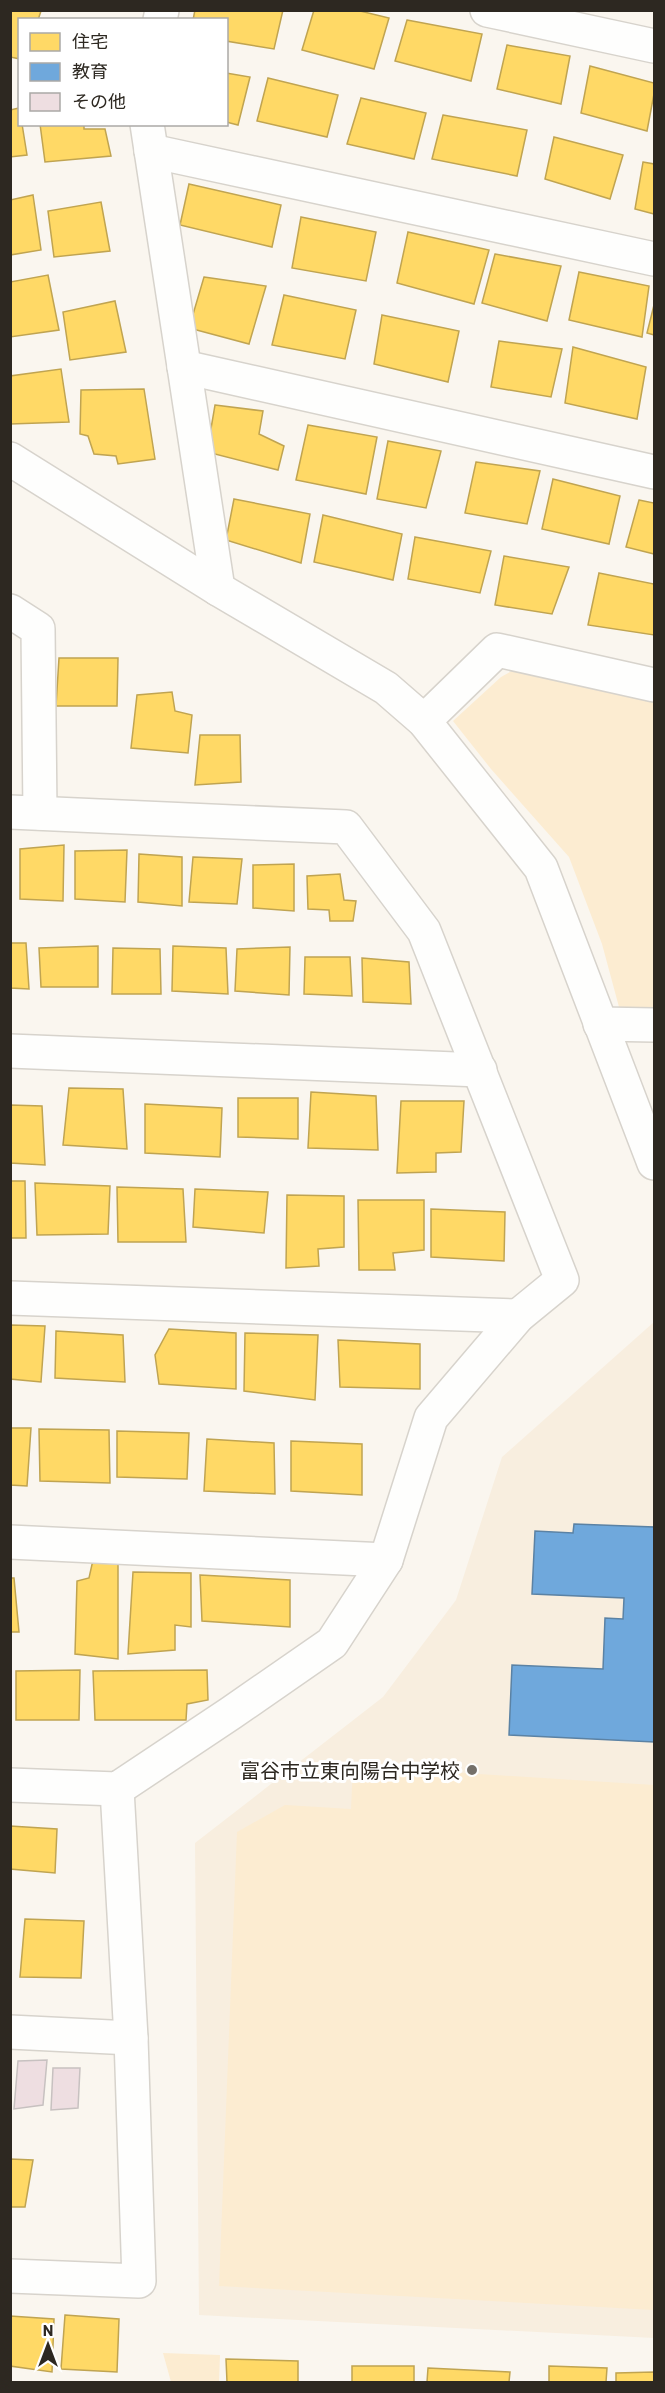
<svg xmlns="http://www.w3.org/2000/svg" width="665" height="2393" font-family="Barlow,'Noto Sans JP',sans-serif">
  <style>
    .built { fill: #f8eedf }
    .green { fill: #fcecd1 }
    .homes { fill: #ffd966; stroke: #c0a451; stroke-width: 1.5 }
    .schools { fill: #6fa8dc; stroke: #5b82a4; stroke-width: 1.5 }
    .building { fill: #eedee1; stroke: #c7c1c0; stroke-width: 1.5 }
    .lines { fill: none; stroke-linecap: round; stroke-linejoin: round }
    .minor-casing { stroke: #d7d3cc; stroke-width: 36 }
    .minor { stroke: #fefefd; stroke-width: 33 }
    .poi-dot { fill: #757069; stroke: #fff; stroke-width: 2 }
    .labels { text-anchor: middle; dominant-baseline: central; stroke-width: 6; stroke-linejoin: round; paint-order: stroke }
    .poi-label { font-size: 20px; fill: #2d2821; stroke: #fff; text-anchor: end }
  </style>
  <rect width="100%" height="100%" fill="#faf6ef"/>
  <path class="built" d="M654,1322V2338L199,2315L195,1843L383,1697L456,1600L502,1457Z"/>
  <g class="green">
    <path d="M517,668L654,695V1008L619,1007L602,944L569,857L491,769L453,721L501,677Z"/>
    <path d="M353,1766L654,1785V2310L219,2286L237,1832L285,1805L351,1809Z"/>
    <path d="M163,2353L220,2355L219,2382H171Z"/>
  </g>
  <g class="homes">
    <path d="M10,10L41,11L38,20H20V59L10,57Z"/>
    <path d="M195,10H283L274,49L226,41V20H193Z"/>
    <path d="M314,10H356L389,18L374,69L302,50Z"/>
    <path d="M407,20L482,34L471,81L395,61Z"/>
    <path d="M507,45L570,56L561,104L497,89Z"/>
    <path d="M590,66L654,83V94L647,131L581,113Z"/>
    <path d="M226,73L250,77L238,125L226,122Z"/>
    <path d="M268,78L338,95L327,137L257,121Z"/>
    <path d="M361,98L426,113L414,159L347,144Z"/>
    <path d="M19,108L20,124H22L27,155L10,157V110Z"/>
    <path d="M443,115L527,130L517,176L432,159Z"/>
    <path d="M40,124H84V129H105L111,156L45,162Z"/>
    <path d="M554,137L623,155L610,199L545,179Z"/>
    <path d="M643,162L654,164V214L635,209Z"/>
    <path d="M189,184L281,205L272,247L180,225Z"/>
    <path d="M33,195L41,250L10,255V200Z"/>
    <path d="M101,202L110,251L54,257L48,211Z"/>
    <path d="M301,217L376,232L366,281L292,268Z"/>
    <path d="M408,232L489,250L474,304L397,283Z"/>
    <path d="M495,254L561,266L547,321L482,303Z"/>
    <path d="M579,272L649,286L642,337L569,320Z"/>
    <path d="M48,275L59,330L10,337V282Z"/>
    <path d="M204,277L266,286L249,344L189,328Z"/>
    <path d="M284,295L356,310L345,359L272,345Z"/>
    <path d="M115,301L126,352L70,360L63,312Z"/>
    <path d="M654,305V335L647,333Z"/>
    <path d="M382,315L459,331L448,382L374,364Z"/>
    <path d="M499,341L562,349L551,397L491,387Z"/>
    <path d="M573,347L646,367L637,419L565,403Z"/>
    <path d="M61,369L69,422L10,424V376Z"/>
    <path d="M144,389L155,459L118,464L116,456L94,454L88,436L80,434L81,390Z"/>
    <path d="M215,405L263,411L259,434L284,446L278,470L207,452Z"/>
    <path d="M308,425L377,437L366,494L296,480Z"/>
    <path d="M388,441L441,451L426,508L377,499Z"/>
    <path d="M476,462L540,471L527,524L465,513Z"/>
    <path d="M553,479L620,496L609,544L542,529Z"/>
    <path d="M234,499L310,514L301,563L226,540Z"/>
    <path d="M639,500L654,503V554L626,547Z"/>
    <path d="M323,515L402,534L393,580L314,562Z"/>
    <path d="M415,537L491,551L480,593L408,579Z"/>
    <path d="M504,556L569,567L552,614L495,605Z"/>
    <path d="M599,573L654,584V635L588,625Z"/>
    <path d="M59,658H118L117,706H56Z"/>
    <path d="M172,692L175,711L192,715L188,753L131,748L137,695Z"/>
    <path d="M200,735H240L241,782L195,785Z"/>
    <path d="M64,845L63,901L20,899V849Z"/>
    <path d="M127,850L125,902L75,899V851Z"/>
    <path d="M139,854L182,857V906L138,902Z"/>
    <path d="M193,857L242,859L237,904L189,902Z"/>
    <path d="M294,864V911L253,908V865Z"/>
    <path d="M340,874L344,900L356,901L353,921H330L329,910L308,909L307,876Z"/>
    <path d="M10,943H26L29,989L10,988Z"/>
    <path d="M98,946V987H41L39,948Z"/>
    <path d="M173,946L226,948L228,994L172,991Z"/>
    <path d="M290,947L289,995L235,991L237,949Z"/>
    <path d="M113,948L160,949L161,994H112Z"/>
    <path d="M305,957H350L352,996L304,994Z"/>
    <path d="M362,958L409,962L411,1004L363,1002Z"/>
    <path d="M69,1088L123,1089L127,1149L63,1145Z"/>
    <path d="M311,1092L376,1096L378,1150L308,1148Z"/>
    <path d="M238,1098H298V1139L238,1137Z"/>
    <path d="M401,1101H464L461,1152L436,1153V1172L397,1173Z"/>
    <path d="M145,1104L222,1108L220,1157L145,1153Z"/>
    <path d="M10,1105L42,1106L45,1165L10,1163Z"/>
    <path d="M10,1181H25L26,1238H10Z"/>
    <path d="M35,1183L110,1186L108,1234L37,1235Z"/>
    <path d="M117,1187L183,1189L186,1242H118Z"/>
    <path d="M195,1189L268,1192L264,1233L193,1227Z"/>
    <path d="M287,1195L344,1196V1247L318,1249L319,1266L286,1268Z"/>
    <path d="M358,1200H424V1250L393,1253L395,1270H359Z"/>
    <path d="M431,1209L505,1212L504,1261L431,1257Z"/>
    <path d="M10,1325L45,1326L41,1382L10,1379Z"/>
    <path d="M169,1329L236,1333V1389L159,1384L155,1355Z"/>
    <path d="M56,1331L123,1335L125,1382L55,1378Z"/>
    <path d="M245,1333L318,1335L315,1400L244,1391Z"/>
    <path d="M338,1340L420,1344V1389L340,1387Z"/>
    <path d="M10,1428H31L27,1486L10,1485Z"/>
    <path d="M39,1429L109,1430L110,1483L40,1481Z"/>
    <path d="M117,1431L189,1433L187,1479L117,1477Z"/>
    <path d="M207,1439L274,1443L275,1494L204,1491Z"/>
    <path d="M291,1441L362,1444V1495L291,1491Z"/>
    <path d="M93,1560L118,1563V1659L75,1654L77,1581L89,1578Z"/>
    <path d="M133,1572L191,1573V1627L175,1625V1650L128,1654Z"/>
    <path d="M200,1575L290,1580V1627L202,1621Z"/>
    <path d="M10,1578H14L19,1632H10Z"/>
    <path d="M80,1670L79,1720H16V1671Z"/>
    <path d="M207,1670L208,1700L187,1704L186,1720H95L93,1671Z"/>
    <path d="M10,1826L57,1829L55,1873L10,1869Z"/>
    <path d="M25,1919L84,1921L81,1978L20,1977Z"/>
    <path d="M10,2159L33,2160L25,2207H10Z"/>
    <path d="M65,2315L119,2319L117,2372L61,2369Z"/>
    <path d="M10,2316L54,2319L52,2372L10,2366Z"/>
    <path d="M226,2359L298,2361V2382H227Z"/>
    <rect x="352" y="2366" width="62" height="16"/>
    <path d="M549,2366L607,2368L606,2382H549Z"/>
    <path d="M428,2368L510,2372L509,2382H427Z"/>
    <path d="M654,2372V2382H616V2373Z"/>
  </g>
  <path class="schools" d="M574,1524L654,1527V1742L509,1735L512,1665L603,1669L605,1618L623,1619L624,1598L532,1594L535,1531L573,1533Z"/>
  <g class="building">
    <path d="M47,2060L43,2105L14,2109L18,2061Z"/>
    <path d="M53,2068H80L78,2108L51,2110Z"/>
  </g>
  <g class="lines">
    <g class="minor-casing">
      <g id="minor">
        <path d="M487,10L654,46"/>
        <path d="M160,20L162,10"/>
        <path d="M147,124L218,589"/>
        <path d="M151,151L654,259"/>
        <path d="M184,367L654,472"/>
        <path d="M10,459L218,589L386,688L424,721L541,868L654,1163"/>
        <path d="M10,611L38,629L40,813"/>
        <path d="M424,721L497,650L654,685"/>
        <path d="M10,812L346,827L424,931L562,1280L518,1316L431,1418L386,1560L332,1643L231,1713L117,1789L10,1785"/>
        <path d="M600,1024L654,1025"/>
        <path d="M10,1051L480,1070"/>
        <path d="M10,1298L518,1316"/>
        <path d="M10,1542L386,1560"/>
        <path d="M10,2032L131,2038"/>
        <path d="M10,2276L139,2281L131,2038L117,1789"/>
      </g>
    </g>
    <use href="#minor" class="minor"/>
  </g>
  <circle class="poi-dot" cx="472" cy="1770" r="6"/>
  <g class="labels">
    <g class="poi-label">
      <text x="460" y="1770">富谷市立東向陽台中学校</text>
    </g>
  </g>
  <rect width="665" height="2393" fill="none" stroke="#2d2821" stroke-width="24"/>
  <rect x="18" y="18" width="210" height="108" fill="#ffffff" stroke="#aba9a6" stroke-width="1.5"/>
  <rect x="30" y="33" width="30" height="18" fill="#ffd966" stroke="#aba9a6" stroke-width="1.5"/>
  <text x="72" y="48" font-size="18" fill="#2d2821">住宅</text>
  <rect x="30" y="63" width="30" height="18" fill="#6fa8dc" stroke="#aba9a6" stroke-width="1.5"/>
  <text x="72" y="78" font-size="18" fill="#2d2821">教育</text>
  <rect x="30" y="93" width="30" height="18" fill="#eedee1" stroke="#aba9a6" stroke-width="1.5"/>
  <text x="72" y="108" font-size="18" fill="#2d2821">その他</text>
  <g transform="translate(48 2345)" stroke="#ffffff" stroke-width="4.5" paint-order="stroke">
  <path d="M0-4.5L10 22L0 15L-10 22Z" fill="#2d2821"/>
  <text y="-9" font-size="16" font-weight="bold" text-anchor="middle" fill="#2d2821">N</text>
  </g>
</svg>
